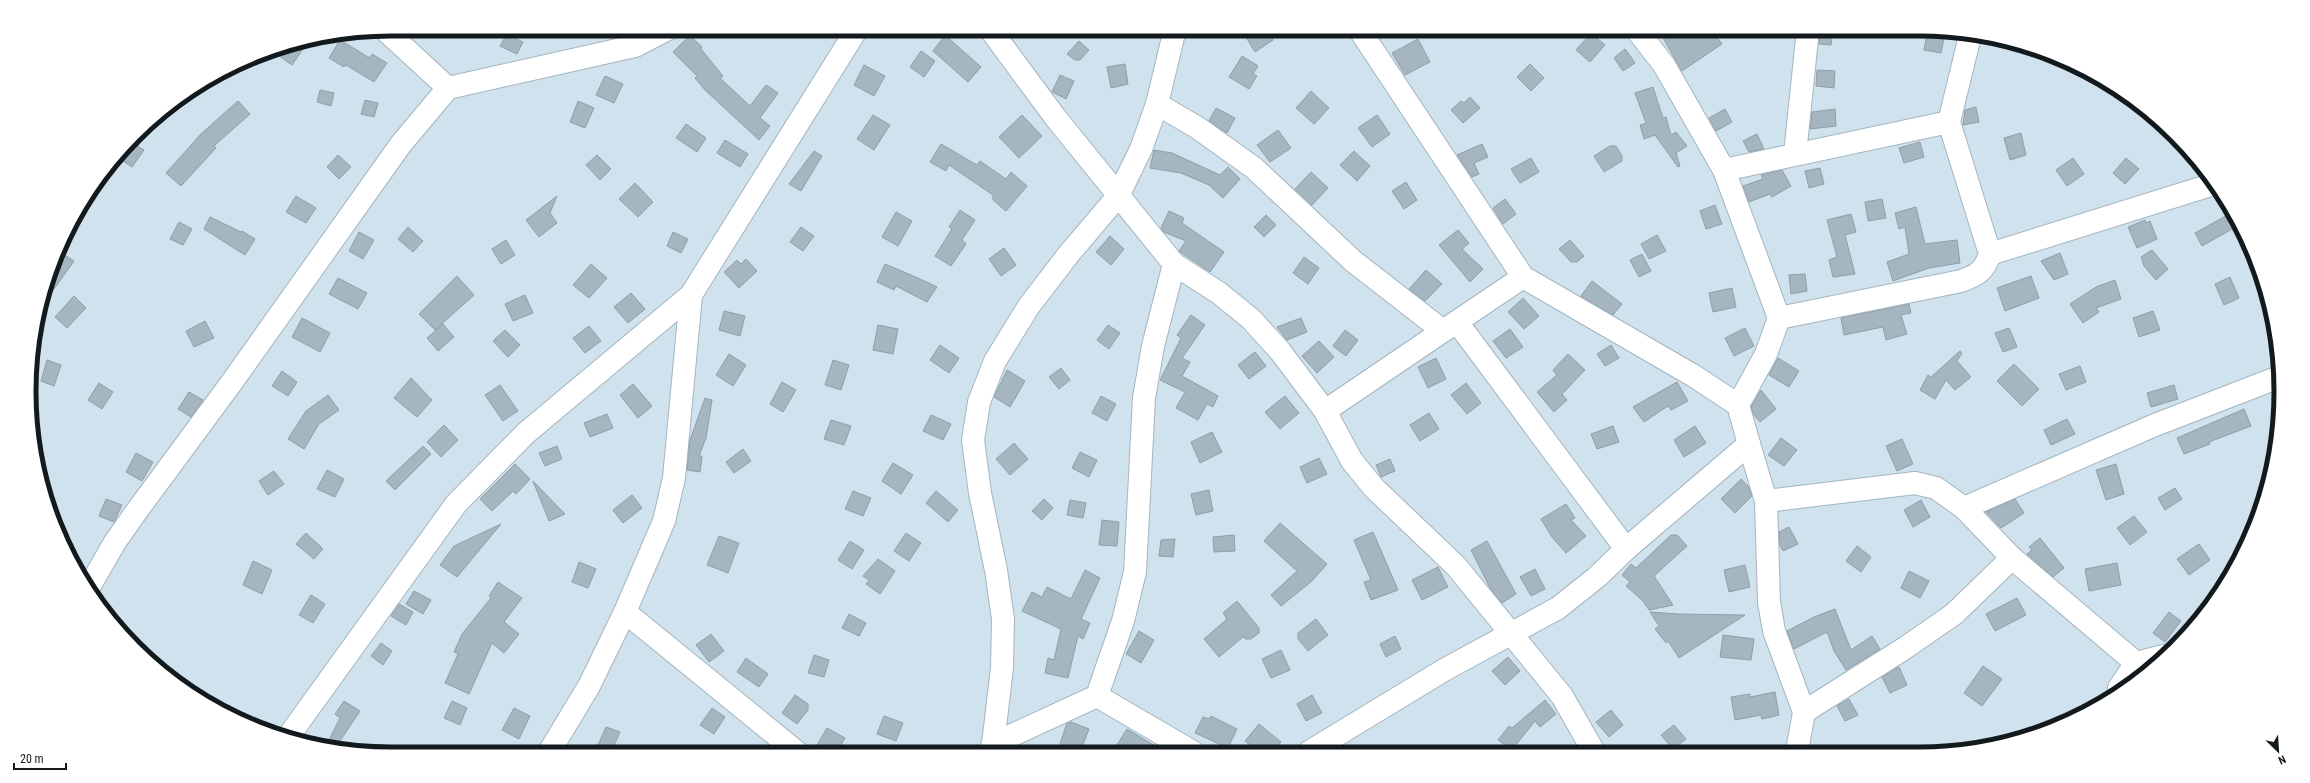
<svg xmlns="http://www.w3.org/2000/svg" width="2310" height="783" font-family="'Roboto Condensed',sans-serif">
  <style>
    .building { fill: #a5b6c1; stroke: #8e9faa }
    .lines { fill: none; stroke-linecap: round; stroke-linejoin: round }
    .minor-casing { stroke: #a3b5c0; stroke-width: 24 }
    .minor { stroke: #fff; stroke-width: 22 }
    .rim { fill: none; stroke: #131a1e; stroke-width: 5 }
  </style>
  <rect width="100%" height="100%" fill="#d0e2ed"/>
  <g class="building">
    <path d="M1241,29H1266L1273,40L1255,52Z"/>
    <path d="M1658,29H1711L1722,44L1682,71Z"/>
    <path d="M1820,29H1833L1831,45L1819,44Z"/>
    <path d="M1591,33L1605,45L1590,62L1576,50Z"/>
    <path d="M507,34L523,42L517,54L500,46Z"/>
    <path d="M1927,34L1944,38L1941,53L1924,50Z"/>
    <path d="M690,35L702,47L701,49L723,76L720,78L750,106L766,85L778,93L760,118L770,126L759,140L705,90L695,78L697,76L673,52Z"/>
    <path d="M945,35L981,67L968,82L933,51Z"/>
    <path d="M310,39L292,65L272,51Z"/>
    <path d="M1418,39L1430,62L1405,75L1392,53Z"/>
    <path d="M340,40L370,58L372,54L387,63L374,82L346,65L344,67L329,58Z"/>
    <path d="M1079,41L1089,50L1080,60H1075L1067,54Z"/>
    <path d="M1625,49L1635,63L1623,71L1614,58Z"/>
    <path d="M921,51L935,61L924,77L910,67Z"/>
    <path d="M1242,56L1258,66L1253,74L1257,76L1249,89L1229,77Z"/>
    <path d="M1125,64L1128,84L1111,88L1107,67Z"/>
    <path d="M1530,64L1544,78L1531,91L1517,77Z"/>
    <path d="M864,65L885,76L874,96L854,85Z"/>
    <path d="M1817,70L1835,71L1834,88L1816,86Z"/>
    <path d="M1060,75L1074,81L1066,99L1052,92Z"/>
    <path d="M605,76L623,84L614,103L596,95Z"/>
    <path d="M1653,87L1663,118L1666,117L1671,135L1676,132L1687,146L1676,153L1680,166L1678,167L1655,135L1644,139L1640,125L1646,123L1635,93Z"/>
    <path d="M320,90L334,93L331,106L317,102Z"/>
    <path d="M1311,91L1329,108L1314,124L1296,108Z"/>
    <path d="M1470,97L1480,108L1463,123L1451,110L1461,101L1464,103Z"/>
    <path d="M365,100L378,103L374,117L361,114Z"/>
    <path d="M238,101L250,114L214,146L216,148L181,186L166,173L201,134Z"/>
    <path d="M578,101L594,108L585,128L570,122Z"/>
    <path d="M1976,107L1979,122L1963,125L1965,110Z"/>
    <path d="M1216,108L1235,118L1227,133L1209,121Z"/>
    <path d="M1725,109L1732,122L1716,131L1709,118Z"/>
    <path d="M1835,109L1836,126L1810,129L1812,112Z"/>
    <path d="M873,115L890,125L874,150L857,139Z"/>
    <path d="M1022,115L1042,136L1019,158L999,137Z"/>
    <path d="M1377,115L1390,134L1372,147L1358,128Z"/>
    <path d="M686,124L706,138L697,152L676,138Z"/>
    <path d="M1278,130L1291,148L1270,162L1257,145Z"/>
    <path d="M2021,133L2026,155L2010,160L2004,138Z"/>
    <path d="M1757,134L1764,149L1749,152L1743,141Z"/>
    <path d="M725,140L748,154L740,167L717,153Z"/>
    <path d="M131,142L144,150L132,167L120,159Z"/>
    <path d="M1920,142L1924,157L1904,163L1899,148Z"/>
    <path d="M941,144L977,165L980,161L1006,179L1011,172L1027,186L1006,211L993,200V195L949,165L946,171L930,162Z"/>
    <path d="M1482,144L1488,157L1474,163L1479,174L1472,177L1457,155Z"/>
    <path d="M1610,146H1616L1622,156V161L1604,172L1594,156Z"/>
    <path d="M1154,150L1172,153L1220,175L1228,167L1240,179L1223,198L1209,185L1181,173L1150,168Z"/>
    <path d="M814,151L822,156L801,191L789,184Z"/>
    <path d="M1354,151L1370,166L1357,181L1340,165Z"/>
    <path d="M338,155L351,167L339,179L327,167Z"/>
    <path d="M597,155L611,169L600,180L586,165Z"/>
    <path d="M1531,158L1539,172L1520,183L1511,169Z"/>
    <path d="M2073,158L2084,174L2067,186L2056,170Z"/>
    <path d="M2126,158L2139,169L2125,184L2113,173Z"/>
    <path d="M1820,168L1824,184L1809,188L1805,171Z"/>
    <path d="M1782,170L1791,186L1772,197L1770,194L1749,202L1743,186L1763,179L1761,175Z"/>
    <path d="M1311,172L1328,188L1312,205L1295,189Z"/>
    <path d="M1406,182L1417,200L1404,209L1392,191Z"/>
    <path d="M635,183L653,202L638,217L619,199Z"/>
    <path d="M296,196L316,208L306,223L286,212Z"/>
    <path d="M557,196L550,213L557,223L539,237L526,220Z"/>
    <path d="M1505,199L1516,214L1503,224L1493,208Z"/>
    <path d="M1882,199L1886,218L1868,221L1865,202Z"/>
    <path d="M1715,205L1722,224L1706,229L1700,211Z"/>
    <path d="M1916,207L1925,244L1957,240L1960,263L1929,268L1893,281L1887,262L1909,254L1905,227L1899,229L1895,213Z"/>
    <path d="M960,210L975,220L962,240L966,244L951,266L935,256L952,229L949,227Z"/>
    <path d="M1169,211L1184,218L1182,223L1224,252L1210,272L1179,251L1186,241L1164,232L1161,228Z"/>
    <path d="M896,212L912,221L898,246L882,237Z"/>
    <path d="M2233,212L2239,225L2202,246L2195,233Z"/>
    <path d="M1851,214L1856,232L1845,235L1855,274L1833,277L1829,260L1837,257L1827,220Z"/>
    <path d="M1266,215L1276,225L1264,237L1254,227Z"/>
    <path d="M210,217L241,232L242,231L255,239L245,255L204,229Z"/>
    <path d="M2145,220L2146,223L2150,221L2157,239L2137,248L2128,227Z"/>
    <path d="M179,222L192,229L183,245L170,239Z"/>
    <path d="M408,227L423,241L413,252L398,239Z"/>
    <path d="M801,227L814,236L803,251L790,242Z"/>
    <path d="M1458,230L1469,243L1462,249L1483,269L1470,282L1439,245Z"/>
    <path d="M359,232L374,240L363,259L349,251Z"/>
    <path d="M673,232L688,239L681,253L667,246Z"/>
    <path d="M1657,235L1666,251L1649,259L1641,244Z"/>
    <path d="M1110,236L1124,249L1111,265L1096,252Z"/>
    <path d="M506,240L515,255L501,264L492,249Z"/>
    <path d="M1570,240L1584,256L1577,262H1571L1559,249Z"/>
    <path d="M1004,248L1016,265L1001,276L989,259Z"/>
    <path d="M2152,250L2168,269L2156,280L2144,266L2141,257Z"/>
    <path d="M60,252L74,261L49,296L47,295Z"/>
    <path d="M2060,253L2068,274L2054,280L2041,261Z"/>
    <path d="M1642,254L1651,271L1639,277L1630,260Z"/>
    <path d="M1304,257L1319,268L1308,284L1293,273Z"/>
    <path d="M746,259L757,271L739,288L724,272L737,260L741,264Z"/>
    <path d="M591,264L607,278L589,298L573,285Z"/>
    <path d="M885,264L918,278L937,287L927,302L896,286L894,290L877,282Z"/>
    <path d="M1426,270L1442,284L1425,301L1409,289Z"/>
    <path d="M1805,274L1807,291L1791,294L1789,275Z"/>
    <path d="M457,276L474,295L435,330L419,314Z"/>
    <path d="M2031,276L2039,298L2005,311L1997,288Z"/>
    <path d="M2230,277L2239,298L2224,305L2215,284Z"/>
    <path d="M338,278L367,293L358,309L329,294Z"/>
    <path d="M2115,280L2121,299L2096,308L2099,312L2083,323L2070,304L2096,287Z"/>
    <path d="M1592,281L1622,304L1613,315L1581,296Z"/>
    <path d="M1732,288L1736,307L1713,312L1709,293Z"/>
    <path d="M631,293L645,309L628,323L614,307Z"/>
    <path d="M525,295L533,313L513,321L505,304Z"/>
    <path d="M74,296L86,308L67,328L55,317Z"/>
    <path d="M1523,298L1539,316L1524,329L1508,312Z"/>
    <path d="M1909,304L1911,313L1901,315L1907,334L1886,340L1883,327L1844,335L1841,318Z"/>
    <path d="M724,311L745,316L740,336L719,330Z"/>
    <path d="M2153,311L2160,330L2139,337L2133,318Z"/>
    <path d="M1191,315L1205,325L1182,358L1190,362L1182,376L1218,396L1213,407L1207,404L1198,420L1176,408L1185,392L1160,380L1181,338L1177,335Z"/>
    <path d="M302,318L330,333L320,352L292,337Z"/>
    <path d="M1301,318L1307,332L1287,340L1277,327Z"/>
    <path d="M205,321L214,338L194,347L186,331Z"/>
    <path d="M443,324L454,337L438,351L427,338Z"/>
    <path d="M878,325L898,329L893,354L873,350Z"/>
    <path d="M1108,325L1120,333L1109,349L1097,340Z"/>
    <path d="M589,326L601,341L585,353L573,338Z"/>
    <path d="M1745,328L1754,346L1734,356L1725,338Z"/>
    <path d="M2009,328L2017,347L2003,352L1995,333Z"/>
    <path d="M1510,329L1523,347L1506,358L1493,341Z"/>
    <path d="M505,330L520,345L508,357L493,341Z"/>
    <path d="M1345,330L1358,340L1346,356L1333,346Z"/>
    <path d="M1319,341L1334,357L1317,373L1302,356Z"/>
    <path d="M940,345L959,358L949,373L930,360Z"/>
    <path d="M1611,345L1619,358L1605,366L1597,354Z"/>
    <path d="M1960,351L1962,353L1957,361L1971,377L1955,390L1946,380L1935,399L1920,390L1928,375L1931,377Z"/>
    <path d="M1255,352L1266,366L1249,379L1238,365Z"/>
    <path d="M729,354L746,365L733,386L716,375Z"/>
    <path d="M1568,354L1585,370L1562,394L1567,400L1554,412L1537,392L1557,375L1553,370Z"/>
    <path d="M1436,358L1446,379L1428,388L1418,367Z"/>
    <path d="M1778,358L1799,371L1789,387L1769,375Z"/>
    <path d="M47,360L61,365L54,386L41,381Z"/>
    <path d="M833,360L849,365L841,390L825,385Z"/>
    <path d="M2014,364L2039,389L2022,406L1997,381Z"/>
    <path d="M2080,366L2086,382L2066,390L2059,374Z"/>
    <path d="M1061,368L1070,380L1059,389L1049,377Z"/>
    <path d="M1007,370L1025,381L1010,407L994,397Z"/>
    <path d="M282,371L297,382L288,396L272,386Z"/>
    <path d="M411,378L432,400L417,417L394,398Z"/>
    <path d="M782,382L796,390L783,412L770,404Z"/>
    <path d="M1677,382L1688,401L1671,410L1668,406L1644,422L1633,407Z"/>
    <path d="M99,383L113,392L102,409L88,400Z"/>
    <path d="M1466,383L1481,403L1467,414L1451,395Z"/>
    <path d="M633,384L652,406L638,418L620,395Z"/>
    <path d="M500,385L518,411L503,421L485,395Z"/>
    <path d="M2174,385L2178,399L2151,407L2147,393Z"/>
    <path d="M1761,390L1776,409L1760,422L1753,414L1751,407Z"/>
    <path d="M189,392L203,400L191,417L178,409Z"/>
    <path d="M328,395L339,410L319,424L304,449L288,439L306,411Z"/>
    <path d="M1101,396L1116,404L1107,421L1092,413Z"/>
    <path d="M1285,396L1299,413L1280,429L1265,412Z"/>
    <path d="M705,398L712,400L706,438L699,456H702L700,472L687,470L690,440Z"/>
    <path d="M2244,409L2251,426L2209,442L2210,444L2184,454L2177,438Z"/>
    <path d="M1429,413L1439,429L1420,441L1410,425Z"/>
    <path d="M607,414L613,428L590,437L584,423Z"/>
    <path d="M931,415L951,424L943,440L923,431Z"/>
    <path d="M2067,419L2075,434L2051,445L2044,430Z"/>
    <path d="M831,420L851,426L844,445L824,439Z"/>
    <path d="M444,425L458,440L441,457L427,442Z"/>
    <path d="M1613,426L1619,442L1597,449L1591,434Z"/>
    <path d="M1695,426L1706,443L1684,457L1674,440Z"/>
    <path d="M1212,432L1222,452L1200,463L1191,442Z"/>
    <path d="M1781,438L1797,450L1784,466L1768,455Z"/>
    <path d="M1902,439L1913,464L1897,471L1886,446Z"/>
    <path d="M1014,443L1028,459L1010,475L996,459Z"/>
    <path d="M423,446L431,454L395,490L386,481Z"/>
    <path d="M557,446L562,459L545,466L539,453Z"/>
    <path d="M743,449L751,461L734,473L726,462Z"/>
    <path d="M1080,452L1097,460L1089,477L1072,468Z"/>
    <path d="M136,453L153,462L142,481L126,472Z"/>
    <path d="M1319,458L1327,474L1307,483L1300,467Z"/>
    <path d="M1390,459L1395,471L1381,477L1376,465Z"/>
    <path d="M893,463L913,475L901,494L882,481Z"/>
    <path d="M515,464L530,479L516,494L513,491L492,511L480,499Z"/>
    <path d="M2116,464L2124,494L2106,500L2096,470Z"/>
    <path d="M327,470L344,479L335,497L317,489Z"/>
    <path d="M274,471L284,484L268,495L259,481Z"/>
    <path d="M1741,479L1748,486L1752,496L1735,513L1721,499Z"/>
    <path d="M533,481L565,514L549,521Z"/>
    <path d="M2175,488L2182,499L2165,510L2158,498Z"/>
    <path d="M1209,490L1213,511L1196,515L1191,494Z"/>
    <path d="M853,491L871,498L863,516L845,509Z"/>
    <path d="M936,491L958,510L948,522L926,503Z"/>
    <path d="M632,495L642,508L623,523L613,510Z"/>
    <path d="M106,499L122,505L114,522L99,516Z"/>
    <path d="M1044,499L1053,508L1042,520L1032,511Z"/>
    <path d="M2015,499L2024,513L2001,528L1986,512Z"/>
    <path d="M1070,500L1086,503L1083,518L1067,515Z"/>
    <path d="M1921,500L1930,517L1913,527L1904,510Z"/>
    <path d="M1566,504L1575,518L1571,520L1586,536L1566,553L1552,537L1541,519Z"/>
    <path d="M2134,516L2147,532L2130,545L2117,528Z"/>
    <path d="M1102,520L1119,522L1117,546L1099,545Z"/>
    <path d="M1280,523L1327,564L1312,581L1281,606L1271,595L1297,571L1264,541Z"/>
    <path d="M501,524L457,577L440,565L454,546Z"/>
    <path d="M1789,527L1798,544L1783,551L1780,545L1779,532Z"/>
    <path d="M1373,532L1398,590L1371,600L1364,582L1371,580L1354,540Z"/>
    <path d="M306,533L323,549L314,559L296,544Z"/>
    <path d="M906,533L921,543L909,561L894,551Z"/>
    <path d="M1234,535L1235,551L1214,552L1213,537Z"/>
    <path d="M1671,535H1677L1687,546L1654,576L1673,605L1649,610L1643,601L1626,586L1630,582L1622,575L1631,564L1636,568Z"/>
    <path d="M719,536L739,543L728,573L707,565Z"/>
    <path d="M2040,538L2064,568L2053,577L2027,554L2032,550L2029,547Z"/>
    <path d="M1175,539L1173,557L1159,556L1161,540Z"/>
    <path d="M850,541L864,550L852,569L838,560Z"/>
    <path d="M1487,541L1516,594L1502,603L1490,588L1471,550Z"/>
    <path d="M2199,544L2210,560L2189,575L2177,559Z"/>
    <path d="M1857,546L1871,557L1861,572L1846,561Z"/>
    <path d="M878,559L895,571L880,594L866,584L869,580L863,576Z"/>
    <path d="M253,561L272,570L262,594L243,585Z"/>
    <path d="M579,562L596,569L588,588L572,582Z"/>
    <path d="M2117,563L2121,585L2089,591L2085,569Z"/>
    <path d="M1745,565L1750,587L1729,592L1724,570Z"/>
    <path d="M1438,567L1448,587L1422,600L1412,580Z"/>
    <path d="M1535,569L1545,589L1531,596L1520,577Z"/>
    <path d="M1085,570L1100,578L1081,619L1090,623L1083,639L1078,636L1068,678L1045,673L1048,658L1054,660L1061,629L1022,611L1032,592L1042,597L1047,587L1071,599Z"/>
    <path d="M1909,571L1929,581L1920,598L1901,588Z"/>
    <path d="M498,582L522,598L504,622L519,634L504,653L492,643L469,694L445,683L458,654L454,652L462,634L491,598L489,596Z"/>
    <path d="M414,591L431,600L423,614L406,604Z"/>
    <path d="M311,595L325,604L313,623L299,615Z"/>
    <path d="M2017,598L2026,615L1995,631L1986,614Z"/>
    <path d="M1237,601L1259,628V633L1251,639H1246L1243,637L1219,657L1204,639L1227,619L1223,613Z"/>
    <path d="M399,604L413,612L406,625L391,616Z"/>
    <path d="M1835,609L1851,650L1872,636L1880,649L1846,670L1834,651L1827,632L1794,649L1787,631L1814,617Z"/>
    <path d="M1650,612L1678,614L1745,615L1679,658L1668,641L1666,643L1655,629L1659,626Z"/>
    <path d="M2169,612L2181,621L2165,642L2153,633Z"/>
    <path d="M849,614L866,623L859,636L842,628Z"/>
    <path d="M1316,619L1328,635L1308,651L1298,639V633Z"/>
    <path d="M1139,631L1154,640L1141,663L1126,654Z"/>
    <path d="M711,634L724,651L709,662L696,645Z"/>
    <path d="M1723,635L1754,639L1751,660L1720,657Z"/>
    <path d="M1395,636L1401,649L1386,657L1380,644Z"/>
    <path d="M381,643L392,651L383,665L371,656Z"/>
    <path d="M1281,650L1290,670L1271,678L1262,659Z"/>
    <path d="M814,655L829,660L824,677L808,673Z"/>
    <path d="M1508,657L1520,671L1505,685L1492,671Z"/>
    <path d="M746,658L768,674L759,687L737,672Z"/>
    <path d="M1983,666L2002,679L1982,706L1964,693Z"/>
    <path d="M1899,667L1907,685L1890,693L1882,677Z"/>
    <path d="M1775,692L1779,715L1762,719L1761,715L1735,720L1731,697L1750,694V697Z"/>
    <path d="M795,695L808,704V710L797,724L782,713Z"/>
    <path d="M1312,695L1322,713L1306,721L1297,704Z"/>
    <path d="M1849,699L1858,715L1845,721L1837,706Z"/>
    <path d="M1545,700L1556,714L1540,727L1535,721L1512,750L1498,740L1509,726L1512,728Z"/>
    <path d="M344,701L360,711L336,747L328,742L340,718L335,714Z"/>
    <path d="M452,701L467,708L460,725L444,718Z"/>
    <path d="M514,708L530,716L519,739L502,730Z"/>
    <path d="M712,708L725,717L714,734L700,725Z"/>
    <path d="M1611,710L1623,725L1609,737L1596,722Z"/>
    <path d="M884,716L903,723L896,741L877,734Z"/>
    <path d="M1211,716L1237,729L1228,748L1195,733L1203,717L1209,719Z"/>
    <path d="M1071,722L1089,729L1080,752L1060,744L1067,723Z"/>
    <path d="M1259,724L1281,742L1273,752H1259L1245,741Z"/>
    <path d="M1674,725L1686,739L1673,749L1661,735Z"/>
    <path d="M606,727L620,732L612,750L598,745Z"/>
    <path d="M827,728L845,738L836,753H831L817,745Z"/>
    <path d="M1127,729L1165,752L1130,753L1117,745Z"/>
  </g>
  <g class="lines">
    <g class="minor-casing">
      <g id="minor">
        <path d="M990,29L1055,117L1174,264L1219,293L1251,319L1280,351L1325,411L1352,461L1374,488L1456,566L1562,696L1594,752"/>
        <path d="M1636,29L1664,65L1724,170L1779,318L1766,354L1738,405"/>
        <path d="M385,30L448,88"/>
        <path d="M1157,104L1198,128L1254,168L1353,261L1443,331L1523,277"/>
        <path d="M1795,154L1808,29"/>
        <path d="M1724,170L1949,122"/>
        <path d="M1990,254L2214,184"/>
        <path d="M1779,318L1961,281C1978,275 1984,271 1990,254L1949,122L1970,36"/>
        <path d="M1457,322L1626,549"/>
        <path d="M1325,411L1443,331"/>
        <path d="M1749,444L1766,501L1769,602L1774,631L1804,712L1797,751"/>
        <path d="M1766,501L1915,483L1936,488L1964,508L2012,558L2136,663"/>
        <path d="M1964,508L2155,425L2279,377"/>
        <path d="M88,589L115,542L139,508L232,382L401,144L448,88L635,46L668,29"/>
        <path d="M625,612L798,753"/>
        <path d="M2119,688L2136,663L2164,656"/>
        <path d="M1097,696L1193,752"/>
        <path d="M1804,712L1905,648L1954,614L2012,558"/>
        <path d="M288,737L456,504L526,433L691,295"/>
        <path d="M993,744L1097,696L1123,621L1135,572L1144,398L1153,346L1174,264"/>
        <path d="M1309,752L1444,670L1558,608L1597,577L1626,549L1749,444L1738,405L1694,376L1523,277L1359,29"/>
        <path d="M989,753L993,744L1002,668L1003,619L996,570L980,493L973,440L979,402L995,361L1029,306L1068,255L1118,196L1141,149L1157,104L1175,29"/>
        <path d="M548,754L589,686L625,612L664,521L674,478L691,295L857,29"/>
      </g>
    </g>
    <use href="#minor" class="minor"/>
  </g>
  <path d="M0 0H2310V783H0ZM391 36H1919A355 355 0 0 1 2274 391V392A355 355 0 0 1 1919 747H391A355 355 0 0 1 36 392V391A355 355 0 0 1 391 36Z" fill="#fff" fill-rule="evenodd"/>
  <path class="rim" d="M391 36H1919A355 355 0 0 1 2274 391V392A355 355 0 0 1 1919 747H391A355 355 0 0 1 36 392V391A355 355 0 0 1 391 36Z"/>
  <g transform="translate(2278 751) rotate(155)" stroke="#ffffff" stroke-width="3" paint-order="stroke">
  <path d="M0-3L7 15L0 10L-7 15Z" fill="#131a1e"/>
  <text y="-6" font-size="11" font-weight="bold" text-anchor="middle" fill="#131a1e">N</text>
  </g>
  <path d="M14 763v6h52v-6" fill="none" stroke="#131a1e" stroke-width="2"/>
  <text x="20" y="763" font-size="12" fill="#131a1e" stroke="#ffffff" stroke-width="3" paint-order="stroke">20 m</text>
</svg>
